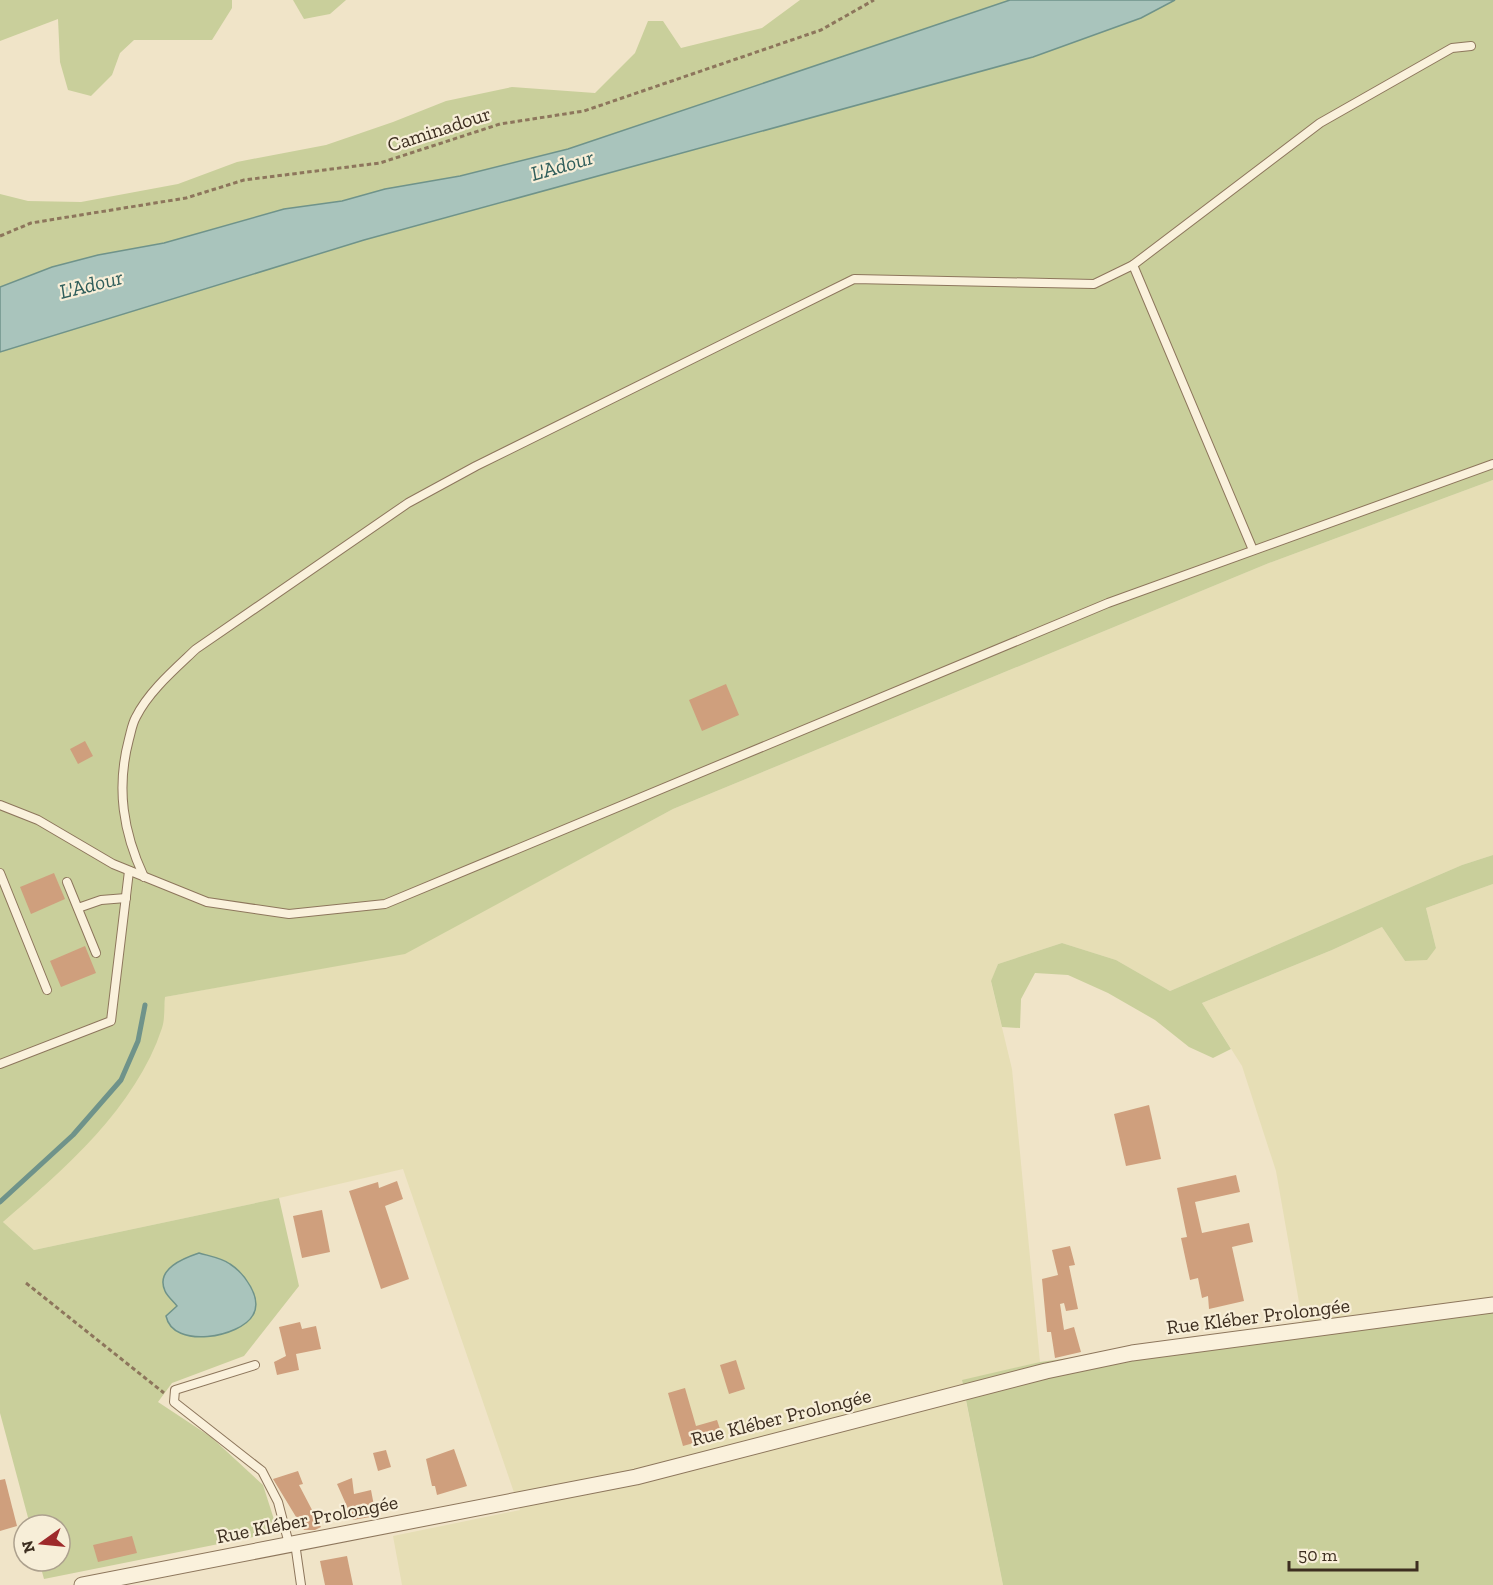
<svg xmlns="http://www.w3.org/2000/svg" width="1493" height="1585" font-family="'Zilla Slab',serif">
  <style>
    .farmland { fill: #e6deb5 }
    .green { fill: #c9cf9b }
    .water { fill: #a9c4bc; stroke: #6f938a; stroke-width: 1.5 }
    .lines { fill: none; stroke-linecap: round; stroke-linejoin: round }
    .stream { stroke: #6f938a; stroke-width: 5 }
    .building { fill: #cf9f7d }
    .lane-casing { stroke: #8d765c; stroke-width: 10 }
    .street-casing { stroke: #8d765c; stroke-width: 17 }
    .path { stroke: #8d765c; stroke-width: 3; stroke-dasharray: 4.5 3; stroke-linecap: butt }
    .lane { stroke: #faf1dc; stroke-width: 8 }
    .street { stroke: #faf1dc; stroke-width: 15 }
    .labels { text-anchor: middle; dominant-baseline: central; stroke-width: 4.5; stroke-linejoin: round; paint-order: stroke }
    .street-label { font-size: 20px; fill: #3d2e20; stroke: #f7eed8 }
    .water-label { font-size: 21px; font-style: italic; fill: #2f5d5a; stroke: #f7eed8 }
  </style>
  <rect width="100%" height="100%" fill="#f0e4c8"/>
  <g class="farmland">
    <path d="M1493,480V855L1462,865L1170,991L1116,960L1062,943L998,964L991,982L1012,1069L1040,1362L962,1381L1003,1585H402L393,1536L520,1510L403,1169L279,1198L34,1250L3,1222L42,1188L162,1027L165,997L405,953L673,809L1269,563Z"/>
    <path d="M1493,884V1301L1303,1325L1276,1171L1242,1066L1202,1003L1332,950L1382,927L1405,961L1436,948L1426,908Z"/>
  </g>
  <g class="green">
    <path d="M0,0H232V8L212,40H134L120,53L112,75L91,96L68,90L60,62L58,19L0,41Z"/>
    <path d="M293,0H346L330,14L304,19Z"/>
    <path d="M800,0H1010L568,149L460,176L385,189L342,201L284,209L164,243L98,255L52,267L0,287V194L28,201L81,202L178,184L237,162L326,145L393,122L446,101L512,87L595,93L635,53L648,21H663L681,48L762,28Z"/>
    <path d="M1175,0H1493V480L1269,563L673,809L405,954L165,997C164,1007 165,1019 162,1028C136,1107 64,1170 3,1222L34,1250L279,1198L299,1286L244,1356L172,1383L158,1402L211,1437L263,1485L278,1532L44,1579L39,1561H60V1525H30L0,1413V352L364,240L1033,57L1141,18Z"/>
    <path d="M1493,855V884L1426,908L1436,948L1427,960L1405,961L1382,927L1332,950L1202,1003L1231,1049L1213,1058L1189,1047L1155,1020L1108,993L1068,975L1035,973L1021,999L1020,1028L1002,1027L991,981L998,964L1062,943L1116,960L1170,991L1462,865Z"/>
    <path d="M1493,1301V1585H1003L962,1380L1040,1362Z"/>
  </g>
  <g class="water">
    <path d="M1010,0H1175L1141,18L1033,57L364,240L0,352V287L52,267L98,255L164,243L284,209L342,201L385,189L460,176L568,149Z"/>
    <path d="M199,1253C209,1256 222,1258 230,1264C244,1273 263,1298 253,1315C241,1337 173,1350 166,1316L177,1306C174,1302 167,1296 165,1291C155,1269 184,1258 199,1253Z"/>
  </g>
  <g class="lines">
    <path class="stream" d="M0,1202L73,1135L121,1080L138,1041L145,1005"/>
  </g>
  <g class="building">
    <path d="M726,684L739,715L702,731L689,700Z"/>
    <path d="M85,741L93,756L78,764L70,749Z"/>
    <path d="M54,873L65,899L31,914L20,887Z"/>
    <path d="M85,946L96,973L61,987L50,961Z"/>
    <path d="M1149,1105L1161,1159L1126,1166L1114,1114Z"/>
    <path d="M1236,1175L1240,1192L1195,1202L1202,1233L1249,1223L1253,1242L1232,1247L1244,1301L1209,1309L1208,1296L1202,1298L1198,1278L1190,1280L1181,1238L1187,1237L1177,1188Z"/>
    <path d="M397,1181L403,1199L385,1206L409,1279L381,1289L349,1191L378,1182L379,1188Z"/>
    <path d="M322,1210L330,1252L302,1258L293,1216Z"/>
    <path d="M1070,1246L1075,1265L1069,1266L1078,1309L1066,1311L1064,1303L1060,1304L1064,1330L1074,1327L1081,1352L1055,1358L1051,1332H1047L1042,1279L1058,1275L1052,1250Z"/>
    <path d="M300,1322L302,1329L316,1326L321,1349L296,1354L299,1370L277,1375L274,1362L286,1356L279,1327Z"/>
    <path d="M736,1360L745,1389L729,1394L720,1365Z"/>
    <path d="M685,1388L696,1426L717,1420L722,1435L683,1446L668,1393Z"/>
    <path d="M454,1449L467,1486L437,1495L435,1486H432L426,1459Z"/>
    <path d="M386,1450L391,1467L378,1471L373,1453Z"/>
    <path d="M298,1471L303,1484L299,1485L321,1527L315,1530H304L273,1479Z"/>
    <path d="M352,1478L354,1494L371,1490L376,1516L353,1520L337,1484Z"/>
    <path d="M5,1479L17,1526L0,1531V1480Z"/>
    <path d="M132,1536L137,1553L98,1562L93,1545Z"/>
    <path d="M347,1556L353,1585H325L320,1561Z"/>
  </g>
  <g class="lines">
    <g class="lane-casing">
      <g id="lane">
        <path d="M1133,265L1320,123L1452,48L1471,46"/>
        <path d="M0,805L38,820L113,864L207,902L289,914L385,904L1108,603L1493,464"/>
        <path d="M0,873L47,990"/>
        <path d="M144,877C123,832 116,788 129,739C131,732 132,724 136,717C149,691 175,669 196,649L408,503L476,466L854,279L1094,284L1133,265L1253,550"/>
        <path d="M67,882L96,953"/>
        <path d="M78,908L101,900L126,898"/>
        <path d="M0,1064L111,1021L129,871"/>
        <path d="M255,1365L175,1390L174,1402L262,1471L278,1502L289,1544"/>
        <path d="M295,1543L301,1585"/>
      </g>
    </g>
    <g class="street-casing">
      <path id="street" d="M82,1585L636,1477L1046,1371L1132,1353L1493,1305"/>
    </g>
    <g class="path">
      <path d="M0,236L31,223L186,198L244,180L380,163L500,124L584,111L821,30L874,0"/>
      <path d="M26,1283L164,1393"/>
    </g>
    <use href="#lane" class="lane"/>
    <use href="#street" class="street"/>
  </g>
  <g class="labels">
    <g class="street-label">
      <text transform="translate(439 129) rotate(-18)">Caminadour</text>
      <text transform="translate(1258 1316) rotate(-7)">Rue Kléber Prolongée</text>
      <text transform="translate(781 1417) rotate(-14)">Rue Kléber Prolongée</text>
      <text transform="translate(307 1519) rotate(-11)">Rue Kléber Prolongée</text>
    </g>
    <g class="water-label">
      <text transform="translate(562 165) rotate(-16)">L'Adour</text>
      <text transform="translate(91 284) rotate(-14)">L'Adour</text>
    </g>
  </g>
  <g transform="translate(42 1543) rotate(255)"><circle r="28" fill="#f7eed8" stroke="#ada18e" stroke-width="1.5"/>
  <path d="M0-4.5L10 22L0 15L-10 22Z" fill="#9e2a2b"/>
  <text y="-9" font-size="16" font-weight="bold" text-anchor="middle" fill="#3d2e20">N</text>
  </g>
  <path d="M1289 1561v9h128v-9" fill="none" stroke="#3d2e20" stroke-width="3"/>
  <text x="1298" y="1561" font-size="18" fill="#3d2e20" stroke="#f7eed8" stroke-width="4.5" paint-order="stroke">50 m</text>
</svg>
